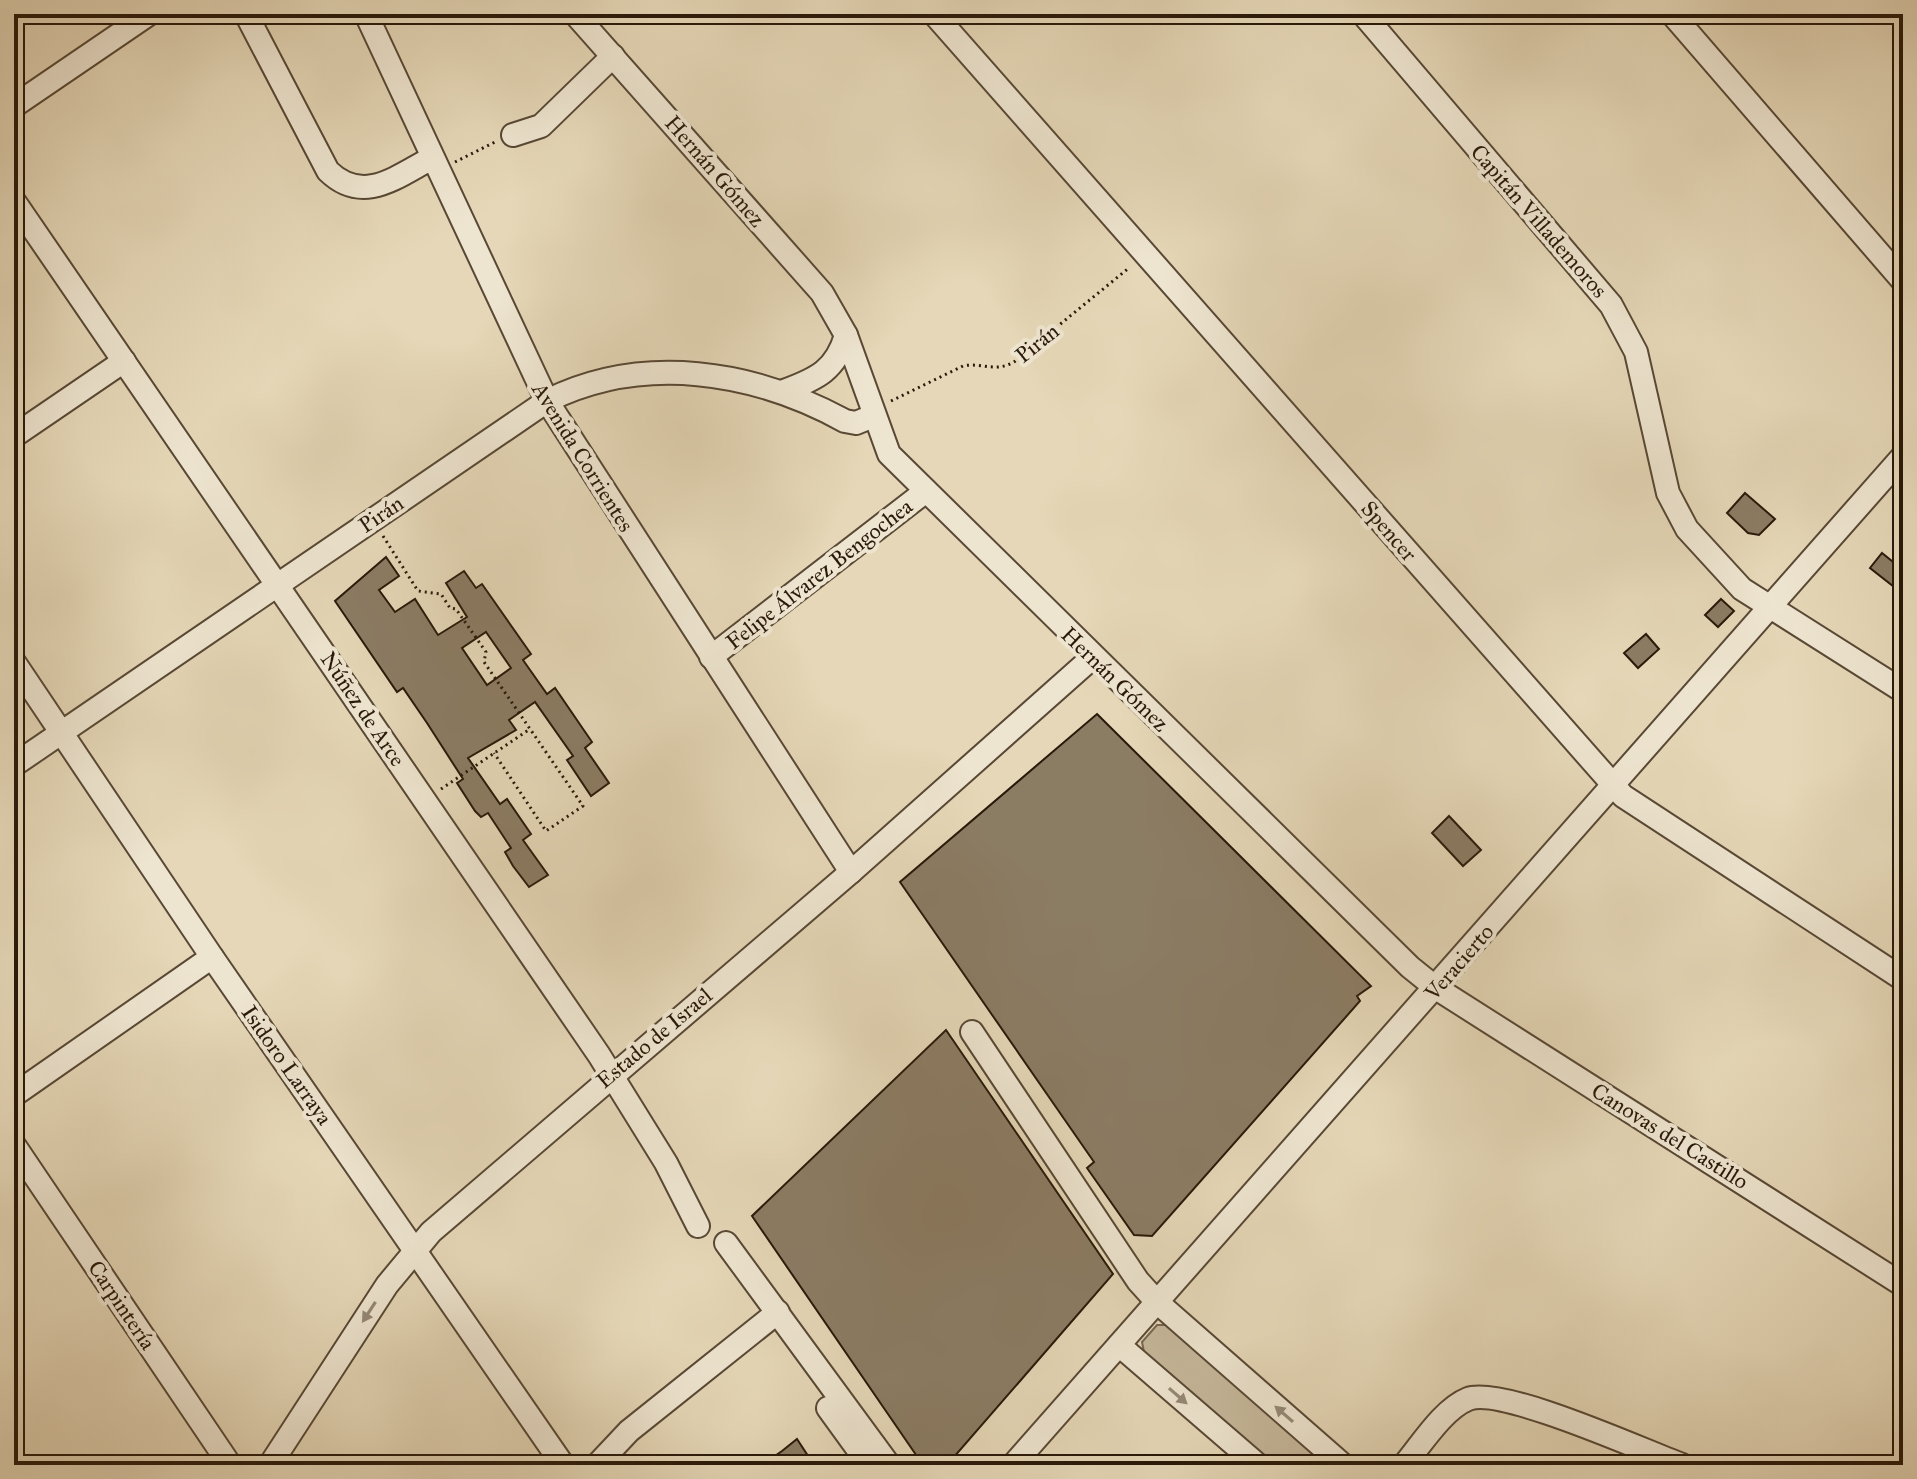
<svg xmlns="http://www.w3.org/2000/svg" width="1917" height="1479" font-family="'IM FELL Great Primer',serif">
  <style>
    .green { fill: #c5b79a; stroke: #776852; stroke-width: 2 }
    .building { fill: #8b7c64; stroke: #29190a; stroke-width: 2; fill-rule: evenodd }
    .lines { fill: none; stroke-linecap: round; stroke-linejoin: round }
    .minor-casing { stroke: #584835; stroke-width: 26 }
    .path { stroke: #29190a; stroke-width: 3; stroke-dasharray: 2 4; stroke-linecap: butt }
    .minor { stroke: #eee5d0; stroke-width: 22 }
    .oneway { fill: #958977 }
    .labels { text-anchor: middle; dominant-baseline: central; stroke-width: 8; stroke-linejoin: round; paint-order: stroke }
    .street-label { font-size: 22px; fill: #29190a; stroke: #eee5d0 }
  </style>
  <rect width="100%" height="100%" fill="#e5d7b7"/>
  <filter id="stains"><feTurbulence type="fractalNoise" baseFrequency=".0025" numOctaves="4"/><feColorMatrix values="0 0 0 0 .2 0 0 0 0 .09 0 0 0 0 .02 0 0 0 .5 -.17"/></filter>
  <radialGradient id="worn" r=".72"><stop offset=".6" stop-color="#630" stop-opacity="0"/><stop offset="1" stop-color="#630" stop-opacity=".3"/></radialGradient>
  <path class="green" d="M1157,1325H1167L1329,1465H1273L1144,1352L1142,1342Z"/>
  <g class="building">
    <path d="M1745,493L1775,519L1759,535L1748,533L1727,513Z"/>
    <path d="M1882,553L1903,570V594L1870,568Z"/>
    <path d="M386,557L399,576L379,590L395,612L415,599L438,635L467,617L446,583L464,571L476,588L482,584L531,654L523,660L547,694L555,688L592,742L585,748L609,783L591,796L567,760L573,756L535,702L509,720L516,730L468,758L500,804L507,799L531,834L523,840L548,875L529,887L513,866L505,852L511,848L488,813L481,817L475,811L457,783L463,779L427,723L403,688L397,692L335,601ZM486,632L511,668L487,685L462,648Z"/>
    <path d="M1721,599L1734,611L1718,627L1705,615Z"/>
    <path d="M1646,634L1659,649L1638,668L1624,653Z"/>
    <path d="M1097,714L1371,986L1357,996L1360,1001L1152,1236L1134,1235L1087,1168L1094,1162L900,882Z"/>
    <path d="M1449,816L1481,850L1463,866L1432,833Z"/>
    <path d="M946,1030L1113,1274L947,1465H923L752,1216Z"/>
    <path d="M797,1439L814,1465H762L782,1451Z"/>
  </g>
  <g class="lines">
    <g class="minor-casing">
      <g id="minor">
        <path d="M246,14L328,171C363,205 396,177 432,158"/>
        <path d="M366,14L547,401L851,872"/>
        <path d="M575,14L822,293L846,335L889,454L1410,967L1436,988L1903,1285"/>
        <path d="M934,14L1623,796L1903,979"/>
        <path d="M1363,14L1611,305L1636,352L1668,493L1687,529L1742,589L1903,691"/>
        <path d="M1672,14L1903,281"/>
        <path d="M14,106L149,14"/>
        <path d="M513,135L541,126L613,56"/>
        <path d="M14,201L599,1055L666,1163L698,1226"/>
        <path d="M784,391C817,379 836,370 846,335"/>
        <path d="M14,436L124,361"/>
        <path d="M711,657L926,491"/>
        <path d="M14,662L212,957L563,1465"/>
        <path d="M14,765L547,401C643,353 754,371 845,421L856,423L873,416"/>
        <path d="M972,1032L1138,1281L1157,1302L1343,1465"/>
        <path d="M14,1095L212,957"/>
        <path d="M14,1145L230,1465"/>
        <path d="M726,1243L889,1465"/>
        <path d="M1119,1345L1258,1465"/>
        <path d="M828,1408L857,1448L874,1445"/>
        <path d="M270,1465L387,1285L431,1232L851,872L1093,657"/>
        <path d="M597,1465L629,1431L778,1312"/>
        <path d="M1013,1465L1903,456"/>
        <path d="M1404,1465C1421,1445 1443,1409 1468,1399C1501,1386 1642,1450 1682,1465"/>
      </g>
    </g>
    <g class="path">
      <path d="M455,162L495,142"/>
      <path d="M891,401L963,366C982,362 995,373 1014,362L1130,267"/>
      <path d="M383,536L418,591L441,594L450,608L456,609L486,652L484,662L583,806L546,831L494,753"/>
      <path d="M441,789L530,729"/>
    </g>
    <use href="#minor" class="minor"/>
  </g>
  <defs><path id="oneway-solid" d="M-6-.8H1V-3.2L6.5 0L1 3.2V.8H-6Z" transform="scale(2)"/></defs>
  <g class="oneway">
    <use href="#oneway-solid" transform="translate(369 1312) rotate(123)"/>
    <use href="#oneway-solid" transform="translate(1178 1396) rotate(41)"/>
    <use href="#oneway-solid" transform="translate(1284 1414) rotate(-139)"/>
  </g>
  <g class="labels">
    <g class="street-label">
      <text transform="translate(715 171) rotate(49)">Hernán Gómez</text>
      <text transform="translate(1539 221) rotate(49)">Capitán Villademoros</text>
      <text transform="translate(1037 343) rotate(-39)">Pirán</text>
      <text transform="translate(583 457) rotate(58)">Avenida Corrientes</text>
      <text transform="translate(381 514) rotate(-34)">Pirán</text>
      <text transform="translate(1389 531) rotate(49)">Spencer</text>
      <text transform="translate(819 574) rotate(-38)">Felipe Álvarez Bengochea</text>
      <text transform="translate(1115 679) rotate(44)">Hernán Gómez</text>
      <text transform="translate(363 709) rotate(56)">Núñez de Arce</text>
      <text transform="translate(1459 962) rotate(-49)">Veracierto</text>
      <text transform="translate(654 1038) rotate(-40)">Estado de Israel</text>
      <text transform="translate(287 1065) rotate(55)">Isidoro Larraya</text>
      <text transform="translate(1670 1136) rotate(32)">Canovas del Castillo</text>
      <text transform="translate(122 1305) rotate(56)">Carpintería</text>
    </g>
  </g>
  <rect width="1917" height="1479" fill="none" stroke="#e5d7b7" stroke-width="48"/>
  <rect x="16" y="16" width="1885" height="1447" fill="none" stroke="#29190a" stroke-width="4"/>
  <rect x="24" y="24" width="1869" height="1431" fill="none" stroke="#29190a" stroke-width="2"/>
  <rect width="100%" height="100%" filter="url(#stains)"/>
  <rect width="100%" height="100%" fill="url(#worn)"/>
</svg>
